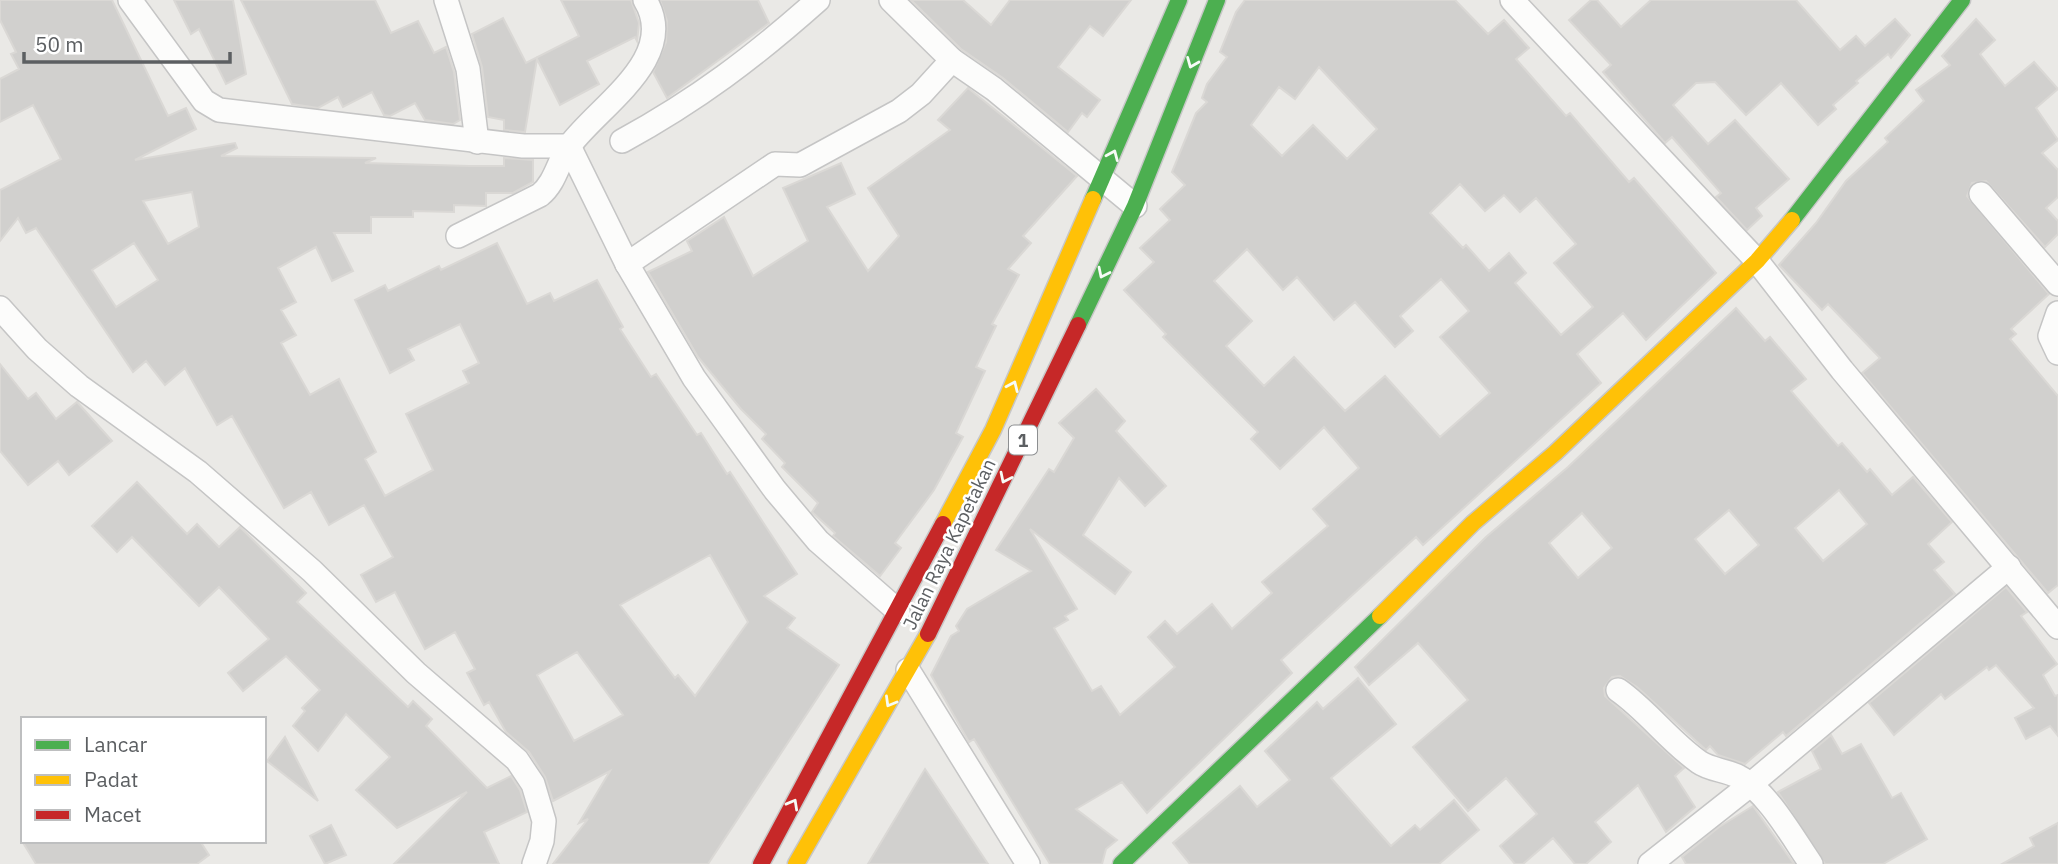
<svg xmlns="http://www.w3.org/2000/svg" width="2058" height="864" font-family="'IBM Plex Sans',sans-serif">
  <style>
    .building { fill: #d1d0ce; stroke: #dad8d5; stroke-width: 2; fill-rule: evenodd }
    .lines { fill: none; stroke-linecap: round; stroke-linejoin: round }
    .street-casing { stroke: #c5c5c5; stroke-width: 26 }
    .fast-casing { stroke: #c7c7c7; stroke-width: 19 }
    .slow-casing { stroke: #c7c7c7; stroke-width: 19 }
    .jam-casing { stroke: #c7c7c7; stroke-width: 19 }
    .street { stroke: #fcfcfb; stroke-width: 23 }
    .fast { stroke: #4caf50; stroke-width: 16 }
    .slow { stroke: #ffc107; stroke-width: 16 }
    .jam { stroke: #c62828; stroke-width: 16 }
    .oneway { stroke: #f6fbf6 }
    .labels { text-anchor: middle; dominant-baseline: central; stroke-width: 5; stroke-linejoin: round; paint-order: stroke }
    .shield { fill: #fff; stroke: #8d8f91; stroke-width: 2 }
    .shield-label { font-size: 18px; font-weight: bold; fill: #5c5f62 }
    .street-label { font-size: 19px; fill: #5c5f62; stroke: #fff }
  </style>
  <rect width="100%" height="100%" fill="#eae9e6"/>
  <g class="building">
    <path d="M0,0H112L168,116L186,108L196,129L135,160L235,143L237,148L221,156L376,158L365,163L469,166H504V158L533,160V182L513,193H486V206L454,205V212L413,211V217H371V233H334L353,271L332,281L316,247L278,268L296,302L281,310L296,335L281,343L310,395L339,379L376,452L365,459L385,496L433,470L406,414L469,383L463,371L479,363L460,324L408,349L414,360L390,373L355,300L385,285L388,291L439,266L441,270L497,243L527,304L550,293L554,301L597,280L623,327L620,329L651,377L656,374L697,435L701,433L727,474L730,472L797,574L764,596L795,618L787,628L839,665L708,864H553L588,819L579,823L610,771L553,801L545,777L529,752L506,732L489,702L484,705L467,673L475,669L455,632L425,649L395,592L376,602L361,575L393,557L364,505L329,525L311,492L284,508L232,416L217,425L185,368L165,385L146,361L133,372L36,228L26,233L18,218L0,241V190L61,159L33,105L0,122V79L19,69L11,54L16,52L0,20ZM192,192L199,227L168,244L143,201ZM134,243L158,280L116,307L92,270ZM710,555L748,622L695,696L678,675L675,678L620,605ZM577,652L623,715L574,741L537,675Z"/>
    <path d="M174,0H233L246,74L226,84L199,29L191,34Z"/>
    <path d="M241,0H375L391,33L418,21L434,53L446,47L454,72L460,120L453,124L425,120L415,103L390,116L384,115L372,92L343,107L338,97L318,108L292,104Z"/>
    <path d="M561,0H631L639,23L637,41L635,37L587,61L599,84L560,105L537,59L525,132L504,130V120L488,117L482,67L472,34L503,18L526,63L579,36Z"/>
    <path d="M660,0H758L769,23L667,98L653,72L666,42L667,21Z"/>
    <path d="M911,0H963L991,25L1010,0H1131L1103,36L1090,26L1058,67L1100,100L1087,117L1082,113L1068,132L1003,78L961,49Z"/>
    <path d="M1245,0H1455L1488,34L1504,20L1529,48L1516,59L1566,116L1570,113L1629,182L1634,178L1716,273L1646,340L1623,313L1577,354L1601,383L1423,545L1416,537L1281,660L1292,673L1147,813L1122,782L1076,809L1117,840L1106,849L1102,864H1050L974,739L969,742L931,675L951,636L959,631L956,626L967,609L1031,571L996,550L1049,469L1054,472L1074,438L1059,423L1096,389L1125,421L1116,431L1166,486L1145,506L1119,478L1083,535L1131,572L1115,594L1030,529L1077,609L1065,616L1068,620L1054,628L1092,691L1101,686L1120,715L1175,667L1148,637L1165,621L1177,634L1212,604L1232,629L1272,593L1262,582L1328,526L1313,509L1359,468L1324,427L1280,469L1251,439L1258,432L1163,337L1166,334L1124,290L1154,262L1140,248L1170,220L1160,209L1185,185L1172,172L1196,113L1207,102L1202,98L1207,84L1227,57L1220,52L1236,12ZM1319,67L1377,129L1347,159L1313,125L1282,156L1251,125L1279,87L1295,99ZM1460,184L1485,211L1504,195L1520,212L1536,198L1576,244L1554,263L1593,307L1561,335L1515,283L1526,273L1509,253L1489,271L1466,245L1463,248L1430,213ZM1247,249L1283,290L1297,277L1334,320L1355,302L1395,347L1413,331L1400,316L1441,279L1469,311L1440,337L1490,393L1440,437L1385,376L1345,411L1294,357L1264,386L1226,346L1252,321L1214,281Z"/>
    <path d="M1591,0H1597L1621,27L1651,0H1796L1840,50L1856,36L1865,46L1895,19L1910,35L1891,58L1888,54L1856,81L1858,83L1833,105L1836,109L1818,125L1781,83L1746,115L1715,82L1696,83L1673,105L1708,144L1735,120L1789,179L1756,208L1762,216L1747,230L1716,197L1721,193L1672,137L1665,143L1603,72L1611,65L1569,20Z"/>
    <path d="M1976,19L1995,40L1980,54L2005,86L2034,62L2058,89L2036,108L2058,140L2042,153L2058,170V197L2046,208L2058,221V234L2045,247L1986,181L1972,183L1967,196L2049,294L2011,329L2016,334L2010,339L2058,396V585L2048,593L1862,373L1880,358L1828,304L1822,310L1779,265L1816,223L1846,181L1888,142L1885,138L1924,101L1916,90L1950,65L1942,56Z"/>
    <path d="M968,88L1077,176L1023,236L1031,243L1008,269L1019,275L992,324L996,326L976,367L985,371L956,433L963,437L934,490L895,543L901,548L880,576L833,536L835,533L812,512L818,503L782,467L785,463L762,439L766,434L741,409L698,357L648,272L692,251L687,241L724,217L753,276L808,241L783,188L841,163L855,194L827,207L868,271L899,236L868,188L950,130L938,120Z"/>
    <path d="M1736,308L1765,341L1770,337L1806,379L1791,391L1838,446L1842,443L1867,472L1870,469L1892,495L1913,477L1952,522L1928,544L1944,562L1934,570L1955,594L1786,736L1783,732L1745,764L1718,755L1710,746L1706,750L1637,687L1620,676L1612,677L1604,688L1605,696L1684,768L1675,776L1695,807L1666,832L1638,785L1595,822L1611,842L1586,864H1575L1553,838L1523,864H1515L1500,846L1537,814L1506,778L1468,811L1413,747L1468,700L1418,643L1369,685L1355,667L1486,537L1568,467ZM1839,490L1867,524L1823,561L1795,528ZM1729,510L1759,545L1725,574L1695,539ZM1582,513L1612,548L1578,578L1549,543Z"/>
    <path d="M0,364L28,399L36,393L56,419L77,402L112,441L69,475L58,461L28,485L0,451Z"/>
    <path d="M137,482L187,534L197,524L219,547L240,527L306,593L297,602L408,707L413,701L432,719L426,726L487,788L511,776L520,790L527,812L484,832L499,864H394L467,792L397,828L356,790L390,757L346,714L318,751L293,726L305,711L302,708L320,690L286,656L243,691L228,673L269,639L219,587L199,606L132,537L117,552L92,526Z"/>
    <path d="M2006,587L2027,612L2021,616L2057,664L2043,675L2055,696L2058,695V736L2050,726L2026,739L2015,718L2034,708L1996,665L1989,670L1987,667L1945,699L1941,694L1894,735L1869,703Z"/>
    <path d="M1358,678L1396,724L1331,778L1391,846L1415,825L1420,830L1454,800L1479,830L1439,864H1190L1173,843L1240,786L1257,807L1290,780L1265,751L1317,702L1323,709Z"/>
    <path d="M1831,735L1842,754L1861,744L1892,798L1901,793L1927,839L1883,864H1825L1778,792L1821,769L1812,751Z"/>
    <path d="M285,737L318,801L267,761Z"/>
    <path d="M925,769L988,864H868Z"/>
    <path d="M1753,806L1794,864H1686L1682,857L1719,827Z"/>
    <path d="M2058,823V864H2002L2034,846L2030,838Z"/>
    <path d="M331,825L346,855L325,864L310,836Z"/>
    <path d="M22,841H200L209,855L197,864H36Z"/>
  </g>
  <g class="lines">
    <g class="street-casing">
      <g id="street">
        <path d="M130,0L204,101L219,110L523,146H569L627,264L694,378L775,490L818,541L898,611"/>
        <path d="M446,0L468,69L477,142"/>
        <path d="M891,0L952,60L994,89L1135,206"/>
        <path d="M1512,0L1757,261L1842,370L2058,627"/>
        <path d="M622,141C697,100 754,57 818,0"/>
        <path d="M1981,194L2058,284"/>
        <path d="M458,236L540,195C556,182 558,161 570,145C600,105 680,57 645,0"/>
        <path d="M627,264L775,164L800,165L899,111L921,94L952,60"/>
        <path d="M0,308L37,349L79,386L198,472L312,571L416,673L517,760L533,784L544,821L542,841L534,864"/>
        <path d="M2058,313L2050,336L2058,353"/>
        <path d="M908,670L1028,864"/>
        <path d="M1618,690C1648,711 1669,741 1699,762C1710,770 1727,770 1739,777C1767,791 1793,838 1811,864"/>
        <path d="M1650,864L1750,785L2009,567"/>
      </g>
    </g>
    <g class="fast-casing">
      <g id="fast">
        <path d="M1093,199L1179,0"/>
        <path d="M1792,220L1962,0"/>
        <path d="M1078,325L1135,206L1217,0"/>
        <path d="M1121,864L1380,616"/>
      </g>
    </g>
    <g class="slow-casing">
      <g id="slow">
        <path d="M943,524L993,430L1093,199"/>
        <path d="M1380,616L1473,523L1555,453L1757,261L1792,220"/>
        <path d="M796,864L928,634"/>
      </g>
    </g>
    <g class="jam-casing">
      <g id="jam">
        <path d="M928,634L1078,325"/>
        <path d="M761,864L943,524"/>
      </g>
    </g>
    <use href="#street" class="street"/>
    <use href="#fast" class="fast"/>
    <use href="#slow" class="slow"/>
    <use href="#jam" class="jam"/>
  </g>
  <defs><path id="oneway-chevron" d="M-2-3.5L2.5 0L-2 3.5" fill="none" stroke-width="1.6" stroke-linecap="round" stroke-linejoin="round" transform="scale(1.75)"/></defs>
  <g class="oneway">
    <use href="#oneway-chevron" transform="translate(1192 63) rotate(112)"/>
    <use href="#oneway-chevron" transform="translate(1113 155) rotate(-67)"/>
    <use href="#oneway-chevron" transform="translate(1103 273) rotate(116)"/>
    <use href="#oneway-chevron" transform="translate(1013 386) rotate(-66)"/>
    <use href="#oneway-chevron" transform="translate(1005 478) rotate(116)"/>
    <use href="#oneway-chevron" transform="translate(890 702) rotate(120)"/>
    <use href="#oneway-chevron" transform="translate(793 804) rotate(-61)"/>
  </g>
  <g class="labels">
    <rect class="shield" x="1009" y="425.5" width="28" height="29" rx="5"/>
    <g class="shield-label">
      <text x="1023" y="440">1</text>
    </g>
    <g class="street-label">
      <text transform="translate(949 544) rotate(-64)">Jalan Raya Kapetakan</text>
    </g>
  </g>
  <rect x="21" y="717" width="245" height="126" fill="#ffffff" stroke="#bebfc0" stroke-width="2"/>
  <rect x="35" y="740" width="35" height="10" fill="#4caf50" stroke="#bebfc0" stroke-width="2"/>
  <text x="84" y="752" font-size="21" fill="#5c5f62">Lancar</text>
  <rect x="35" y="775" width="35" height="10" fill="#ffc107" stroke="#bebfc0" stroke-width="2"/>
  <text x="84" y="787" font-size="21" fill="#5c5f62">Padat</text>
  <rect x="35" y="810" width="35" height="10" fill="#c62828" stroke="#bebfc0" stroke-width="2"/>
  <text x="84" y="822" font-size="21" fill="#5c5f62">Macet</text>
  <path d="M24 52v10h206v-10" fill="none" stroke="#5c5f62" stroke-width="3.5"/>
  <text x="35" y="52" font-size="21" fill="#5c5f62" stroke="#ffffff" stroke-width="5" paint-order="stroke">50 m</text>
</svg>
